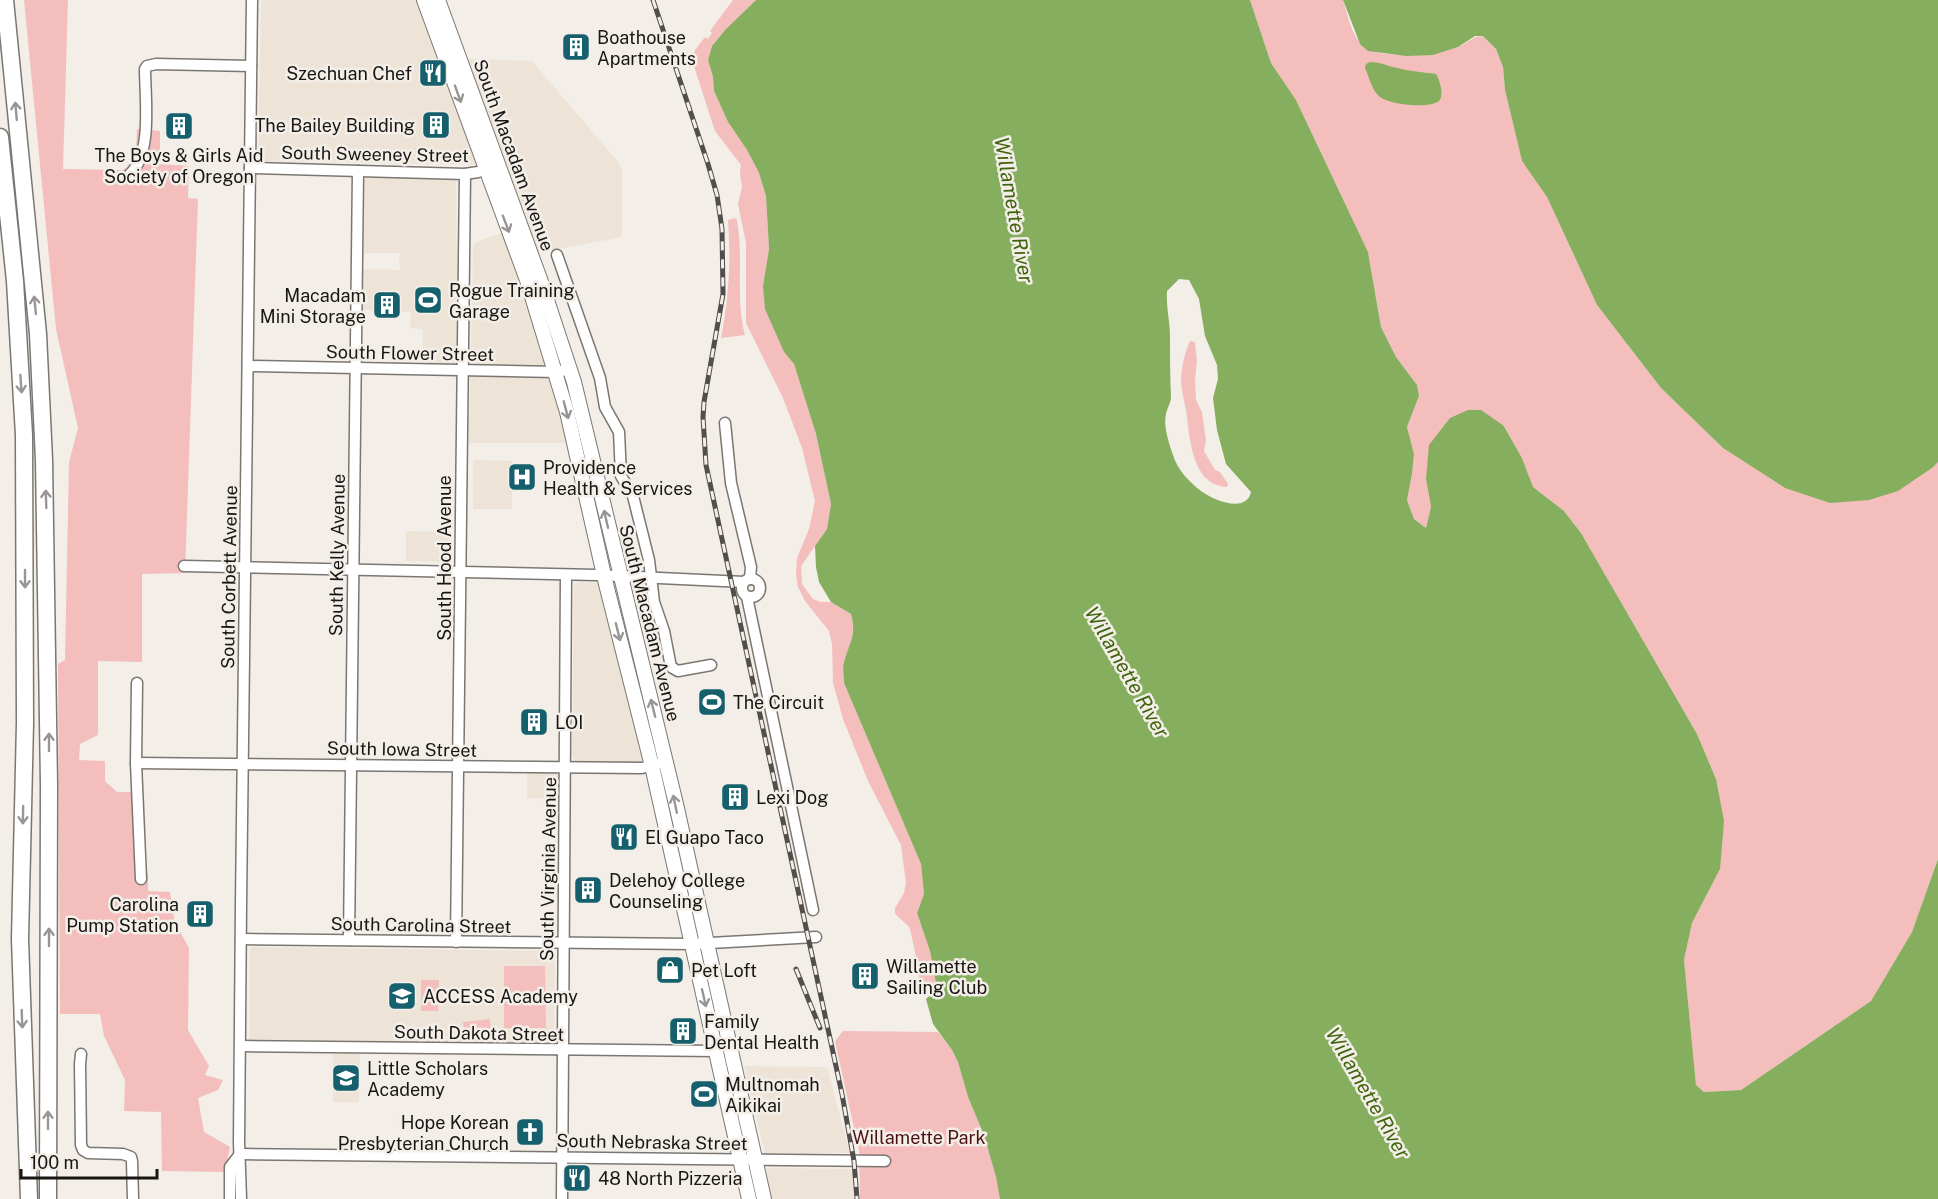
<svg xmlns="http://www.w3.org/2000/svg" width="1938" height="1199" font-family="'Public Sans',sans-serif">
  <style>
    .built { fill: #ede4d7 }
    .green { fill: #f4bebd }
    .water { fill: #85af5e; fill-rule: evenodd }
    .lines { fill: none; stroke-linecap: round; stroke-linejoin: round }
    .minor-casing { stroke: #7b7671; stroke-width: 13 }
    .major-casing { stroke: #7b7671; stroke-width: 16 }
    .highway-casing { stroke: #7b7671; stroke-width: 19 }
    .minor { stroke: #fff; stroke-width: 10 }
    .major { stroke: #fff; stroke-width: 14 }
    .highway { stroke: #fff; stroke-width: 16 }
    .rail-casing { stroke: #514e4b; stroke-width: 5 }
    .rail { stroke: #f3eee8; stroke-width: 3; stroke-dasharray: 9; stroke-linecap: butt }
    .oneway { stroke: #979695 }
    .labels { text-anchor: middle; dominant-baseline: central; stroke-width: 5; stroke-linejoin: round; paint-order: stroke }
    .poi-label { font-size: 18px; fill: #181614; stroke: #f3eee8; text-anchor: start }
    .street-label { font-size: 18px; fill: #181614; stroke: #f3eee8 }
    .park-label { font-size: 18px; fill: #4c1116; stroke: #f3eee8 }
    .water-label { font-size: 20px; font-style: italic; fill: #3e640d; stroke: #f3eee8 }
  </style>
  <rect width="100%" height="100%" fill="#f3eee8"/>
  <g class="built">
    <path d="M261,0H417L478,165L258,161Z"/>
    <path d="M468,59L532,61L619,163L622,170V237L538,253Z"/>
    <path d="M369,176L453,179L456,182L458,359L454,364L422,363L423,329L410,328L411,312L361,310L363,269L400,270L399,253H364V180Z"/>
    <path d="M505,232L532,313L570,443H469L473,247L475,243L484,239Z"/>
    <path d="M473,460L512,461V509H473Z"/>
    <path d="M406,531L450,532L449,562L406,561Z"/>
    <path d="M577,582L597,583L600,588L644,757L641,763L577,762L572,757L574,586Z"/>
    <path d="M527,773H554L559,775L560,798H527Z"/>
    <path d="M250,947L555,951L554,1044L249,1041Z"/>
    <path d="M333,1054H360L359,1102H333Z"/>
    <path d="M744,1066L827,1067L850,1153H765Z"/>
    <path d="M768,1168L853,1169L854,1199H770L765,1174V1169Z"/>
  </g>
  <g class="green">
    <path d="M24,0H68L63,169L123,170C138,159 136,145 137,129L160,131V164L189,166L188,198L198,199L185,573L142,574V662L98,661V735L80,744L79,760L105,761V781L117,792H133L135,845L148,875V891L170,892L175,923L189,948L188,1030L209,1066L205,1075L223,1080L218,1090L198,1098L204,1132L230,1147L225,1172L162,1171L161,1112L124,1111L125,1080L104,1036L100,1014H60L58,664L65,660L69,462L78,428L56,329Z"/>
    <path d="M733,0H756L726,29L712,46L708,60L713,77L714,91L728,122L747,150L759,173L766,196L769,249L763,286L784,352L794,364L816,434L831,504L827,529L801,566L802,584L813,599L821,602H831L851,614C857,636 849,643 844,662C842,668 844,676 844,683L921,864L924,894L917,913L930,951L936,983L933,992L920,988L918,966L910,929C907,923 899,919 895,913V908L904,893L906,883L901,845L868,781L843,719L833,683L832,644L829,631L805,601L798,587L796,575L797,558L809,529L815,501L802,448L783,398L746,323V243L738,204L742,187L740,173L741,165L715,131L692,60L695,50L705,37L708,39L712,33L710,31Z"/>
    <path d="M1250,0H1343C1347,13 1351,32 1360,43C1373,62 1439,54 1458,47C1468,43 1472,36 1483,36L1496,49L1503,67L1505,90L1522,161L1547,197L1597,305L1661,388L1723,448L1785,488L1897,491L1932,468L1938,462V859L1912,932L1871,1001L1741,1090L1704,1092L1696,1085L1684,960L1692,923L1720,869L1716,779L1697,734L1581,533L1564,511L1533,487L1522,458L1504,425L1426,479L1431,507L1426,528L1414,519L1407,500L1412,474L1414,454L1407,427L1419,396L1417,385L1396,357L1381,327L1368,252L1296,100L1271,63Z"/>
    <path d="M735,218L737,220C744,258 735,298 745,335L721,338C729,298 731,261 728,220Z"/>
    <path d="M1190,341L1195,342L1197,361L1195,379L1196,400L1202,412L1206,440L1204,451L1215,470L1220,472L1228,484L1227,487C1191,485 1190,437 1186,410C1184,400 1181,388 1181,378C1182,365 1185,352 1190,341Z"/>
    <path d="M504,966H545L546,1028H504Z"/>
    <path d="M421,980H439L438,1011H421Z"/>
    <path d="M490,1019L491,1031L465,1034L463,1022Z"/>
    <path d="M843,1031L938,1032L952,1050L958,1062L968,1097L984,1135L996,1177L1000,1199H860L859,1151L835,1041Z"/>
  </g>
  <g class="water">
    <path d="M756,0H1250L1271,63L1296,100L1368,252L1381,327L1396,357L1417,385L1419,396L1407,427L1414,454L1412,474L1407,500L1414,519L1426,528L1431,507L1426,479L1429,445L1450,418L1468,410H1481L1504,426L1522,458L1533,487L1564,511L1581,533L1697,734L1716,779L1724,821L1720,869L1692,923L1684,960L1696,1085L1704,1092L1741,1090L1871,1001L1912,932L1938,859V1199H1000L996,1177L984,1135L968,1097L958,1062L952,1050L933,1024L926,999L933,992L936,983L930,951L917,913L924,894L921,864L844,683C844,676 842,668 844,662C849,643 857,636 851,614L831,602L819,582L816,567L815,546L827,529L831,504L816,434L794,364L784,352L765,309L763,286L769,249L766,196L759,173L747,150L728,122L714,91L713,77L708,60L712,46L726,29ZM1179,279L1189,280L1199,299L1205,336L1217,365L1218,379L1213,398L1217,430L1226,464L1251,492C1246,514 1213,500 1201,491C1189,482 1177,469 1173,455C1169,443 1163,426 1166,414C1167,408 1171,403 1171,397C1170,377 1170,357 1170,337C1170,321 1166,307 1167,291Z"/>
    <path d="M1343,0H1938V462L1932,468L1898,491L1869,500L1830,503L1785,488L1723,448L1661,388L1597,305L1547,197L1522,161L1505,90L1503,67L1496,49L1483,36H1475L1458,47L1433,55L1406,56L1368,51L1360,44Z"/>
    <path d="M1370,62C1379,62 1385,65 1393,67C1407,71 1422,72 1436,74C1439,79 1445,95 1439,101C1430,109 1384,105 1377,94C1371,87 1369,76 1365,68L1366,64Z"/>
  </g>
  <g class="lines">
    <g class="minor-casing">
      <g id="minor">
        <path d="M250,168L465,174L478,172L492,167"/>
        <path d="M129,175C153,155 145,98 145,69L147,66L156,64L251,66"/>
        <path d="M557,255L600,378L605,407L619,432L621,476L633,496L649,560L654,602L664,631L671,667L678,671L711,665"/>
        <path d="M248,366L556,372L570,369"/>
        <path d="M725,423L731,483L751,567L750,579"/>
        <path d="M184,566L596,575L744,582"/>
        <circle cx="751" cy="588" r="9"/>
        <path d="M747,597L813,910"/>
        <path d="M137,683L136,763L141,879"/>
        <path d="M136,763L642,768L657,764"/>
        <path d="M241,939L692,944L816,937"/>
        <path d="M349,940L358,171"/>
        <path d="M456,942L465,174"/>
        <path d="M241,1046L717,1051"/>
        <path d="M81,1054L80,1064L81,1145L83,1150L88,1153L123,1154L131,1157L132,1161L133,1199"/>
        <path d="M240,1154L885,1161"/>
        <path d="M230,1199V1167L240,1154"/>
        <path d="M241,1199L239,1142L241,904L252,0"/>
        <path d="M562,1199L566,575"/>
      </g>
    </g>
    <g class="major-casing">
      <g id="major">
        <path d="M424,0L527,280L567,412L606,584L652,766L749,1199"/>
        <path d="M438,0L540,279L574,382L676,804L764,1199"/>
      </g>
    </g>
    <g class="highway-casing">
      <g id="highway">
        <path d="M5,0L38,334L44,460L49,785L48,1199"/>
        <path d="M0,137L15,281L24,435L25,723L20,939L29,1199"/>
      </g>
    </g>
    <use href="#minor" class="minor"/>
    <use href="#major" class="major"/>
    <use href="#highway" class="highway"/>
    <g class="rail-casing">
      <g id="rail">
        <path d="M653,0L708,164L717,195L722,229L723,294L704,402L703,417L706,465L842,1094L854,1161L857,1199"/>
        <path d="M796,969L820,1028"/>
      </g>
    </g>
    <use href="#rail" class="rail"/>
  </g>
  <defs><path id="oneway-shaft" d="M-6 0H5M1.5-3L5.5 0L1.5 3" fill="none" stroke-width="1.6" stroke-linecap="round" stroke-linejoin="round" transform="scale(1.5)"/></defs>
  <g class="oneway">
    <use href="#oneway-shaft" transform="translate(458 94) rotate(70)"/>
    <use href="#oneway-shaft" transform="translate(16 111) rotate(-95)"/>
    <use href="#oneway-shaft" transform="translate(506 224) rotate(69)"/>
    <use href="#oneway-shaft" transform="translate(35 305) rotate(-96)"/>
    <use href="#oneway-shaft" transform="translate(21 384) rotate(86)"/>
    <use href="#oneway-shaft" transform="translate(566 410) rotate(75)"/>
    <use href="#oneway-shaft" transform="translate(46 499) rotate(-92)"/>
    <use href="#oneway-shaft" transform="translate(606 519) rotate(-103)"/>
    <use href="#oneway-shaft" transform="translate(25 579) rotate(90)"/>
    <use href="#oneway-shaft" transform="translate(618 632) rotate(76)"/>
    <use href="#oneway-shaft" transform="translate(653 708) rotate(-104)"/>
    <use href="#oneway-shaft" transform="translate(49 742) rotate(-90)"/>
    <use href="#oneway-shaft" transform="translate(675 804) rotate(-102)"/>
    <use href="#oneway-shaft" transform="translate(23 815) rotate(91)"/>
    <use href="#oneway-shaft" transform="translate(49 937) rotate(-90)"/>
    <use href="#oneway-shaft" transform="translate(704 998) rotate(77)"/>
    <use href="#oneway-shaft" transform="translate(22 1019) rotate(88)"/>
    <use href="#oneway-shaft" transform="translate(48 1120) rotate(-90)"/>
  </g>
  <defs>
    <g id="building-square" transform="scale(1.5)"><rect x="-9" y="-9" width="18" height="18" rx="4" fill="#16606e" stroke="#f3eee8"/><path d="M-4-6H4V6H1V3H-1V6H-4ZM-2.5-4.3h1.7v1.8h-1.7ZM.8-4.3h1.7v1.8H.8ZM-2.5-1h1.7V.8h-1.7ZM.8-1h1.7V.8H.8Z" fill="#fff"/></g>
    <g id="restaurant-square" transform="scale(1.5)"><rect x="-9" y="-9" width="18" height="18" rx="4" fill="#16606e" stroke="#f3eee8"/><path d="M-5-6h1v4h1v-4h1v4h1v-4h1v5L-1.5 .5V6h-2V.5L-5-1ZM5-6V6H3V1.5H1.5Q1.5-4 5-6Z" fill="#fff"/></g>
    <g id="stadium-square" transform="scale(1.5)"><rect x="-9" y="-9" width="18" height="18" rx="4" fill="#16606e" stroke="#f3eee8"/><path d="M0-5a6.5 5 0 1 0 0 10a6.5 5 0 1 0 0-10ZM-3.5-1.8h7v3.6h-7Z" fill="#fff"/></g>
    <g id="hospital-square" transform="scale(1.5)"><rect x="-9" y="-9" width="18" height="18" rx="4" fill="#16606e" stroke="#f3eee8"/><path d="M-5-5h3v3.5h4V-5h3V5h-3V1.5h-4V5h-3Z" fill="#fff"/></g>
    <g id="shop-square" transform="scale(1.5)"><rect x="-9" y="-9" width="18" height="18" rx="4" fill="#16606e" stroke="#f3eee8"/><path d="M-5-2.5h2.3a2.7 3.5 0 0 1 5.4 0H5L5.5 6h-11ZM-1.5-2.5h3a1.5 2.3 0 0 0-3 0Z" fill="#fff"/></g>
    <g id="school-square" transform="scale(1.5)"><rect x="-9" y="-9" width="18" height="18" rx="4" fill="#16606e" stroke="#f3eee8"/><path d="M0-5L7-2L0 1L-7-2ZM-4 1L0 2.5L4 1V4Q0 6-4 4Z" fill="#fff"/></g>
    <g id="church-square" transform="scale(1.5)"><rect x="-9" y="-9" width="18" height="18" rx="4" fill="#16606e" stroke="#f3eee8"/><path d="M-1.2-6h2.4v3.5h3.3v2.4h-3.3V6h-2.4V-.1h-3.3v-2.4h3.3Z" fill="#fff"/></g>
  </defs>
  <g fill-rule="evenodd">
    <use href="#building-square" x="576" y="47"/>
    <use href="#restaurant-square" x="433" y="73"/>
    <use href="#building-square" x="436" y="125"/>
    <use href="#building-square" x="179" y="126"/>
    <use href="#stadium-square" x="428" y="300"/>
    <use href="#building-square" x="387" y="305"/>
    <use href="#hospital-square" x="522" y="477"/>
    <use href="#stadium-square" x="712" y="702"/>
    <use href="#building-square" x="534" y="722"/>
    <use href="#building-square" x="735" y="797"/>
    <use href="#restaurant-square" x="624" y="837"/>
    <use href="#building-square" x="588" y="890"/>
    <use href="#building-square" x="200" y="914"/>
    <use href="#shop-square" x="670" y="970"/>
    <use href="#building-square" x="865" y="976"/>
    <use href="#school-square" x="402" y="996"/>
    <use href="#building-square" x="683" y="1031"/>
    <use href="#school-square" x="346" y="1078"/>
    <use href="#stadium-square" x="704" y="1094"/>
    <use href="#church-square" x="530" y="1132"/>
    <use href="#restaurant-square" x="577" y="1178"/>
  </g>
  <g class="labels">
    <g class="poi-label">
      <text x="597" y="37">Boathouse<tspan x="597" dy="21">Apartments</tspan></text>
      <text x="412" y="73" text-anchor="end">Szechuan Chef</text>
      <text x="415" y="125" text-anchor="end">The Bailey Building</text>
      <text x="179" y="155" text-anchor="middle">The Boys &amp; Girls Aid<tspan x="179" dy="21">Society of Oregon</tspan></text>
      <text x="449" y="290">Rogue Training<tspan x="449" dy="21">Garage</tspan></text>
      <text x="366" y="295" text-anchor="end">Macadam<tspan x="366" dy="21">Mini Storage</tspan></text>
      <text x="543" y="467">Providence<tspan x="543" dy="21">Health &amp; Services</tspan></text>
      <text x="733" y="702">The Circuit</text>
      <text x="555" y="722">LOI</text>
      <text x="756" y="797">Lexi Dog</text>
      <text x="645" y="837">El Guapo Taco</text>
      <text x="609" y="880">Delehoy College<tspan x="609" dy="21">Counseling</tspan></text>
      <text x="179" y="904" text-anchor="end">Carolina<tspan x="179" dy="21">Pump Station</tspan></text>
      <text x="886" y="966">Willamette<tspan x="886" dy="21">Sailing Club</tspan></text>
      <text x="691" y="970">Pet Loft</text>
      <text x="423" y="996">ACCESS Academy</text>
      <text x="704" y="1021">Family<tspan x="704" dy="21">Dental Health</tspan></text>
      <text x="367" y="1068">Little Scholars<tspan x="367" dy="21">Academy</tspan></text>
      <text x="725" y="1084">Multnomah<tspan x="725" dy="21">Aikikai</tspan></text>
      <text x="509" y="1122" text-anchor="end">Hope Korean<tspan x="509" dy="21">Presbyterian Church</tspan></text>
      <text x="598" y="1178">48 North Pizzeria</text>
    </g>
    <g class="street-label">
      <text transform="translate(375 154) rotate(1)">South Sweeney Street</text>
      <text transform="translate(514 155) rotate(70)">South Macadam Avenue</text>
      <text transform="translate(410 353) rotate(1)">South Flower Street</text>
      <text transform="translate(337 555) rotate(-89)">South Kelly Avenue</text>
      <text transform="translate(444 558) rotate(-90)">South Hood Avenue</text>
      <text transform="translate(229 577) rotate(-89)">South Corbett Avenue</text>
      <text transform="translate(650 623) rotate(76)">South Macadam Avenue</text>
      <text transform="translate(402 749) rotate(1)">South Iowa Street</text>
      <text transform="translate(548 869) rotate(-89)">South Virginia Avenue</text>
      <text transform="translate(421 925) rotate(1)">South Carolina Street</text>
      <text transform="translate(479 1033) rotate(1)">South Dakota Street</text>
      <text transform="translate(652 1142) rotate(1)">South Nebraska Street</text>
    </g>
    <g class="park-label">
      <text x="919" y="1137">Willamette Park</text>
    </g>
    <g class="water-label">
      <text transform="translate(1014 210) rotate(80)">Willamette River</text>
      <text transform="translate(1127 672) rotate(60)">Willamette River</text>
      <text transform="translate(1368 1093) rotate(60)">Willamette River</text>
    </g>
  </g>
  <path d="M21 1169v9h136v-9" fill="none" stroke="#181614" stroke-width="3"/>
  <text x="30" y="1169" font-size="18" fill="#181614" stroke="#f3eee8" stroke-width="4.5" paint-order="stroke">100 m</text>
</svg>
